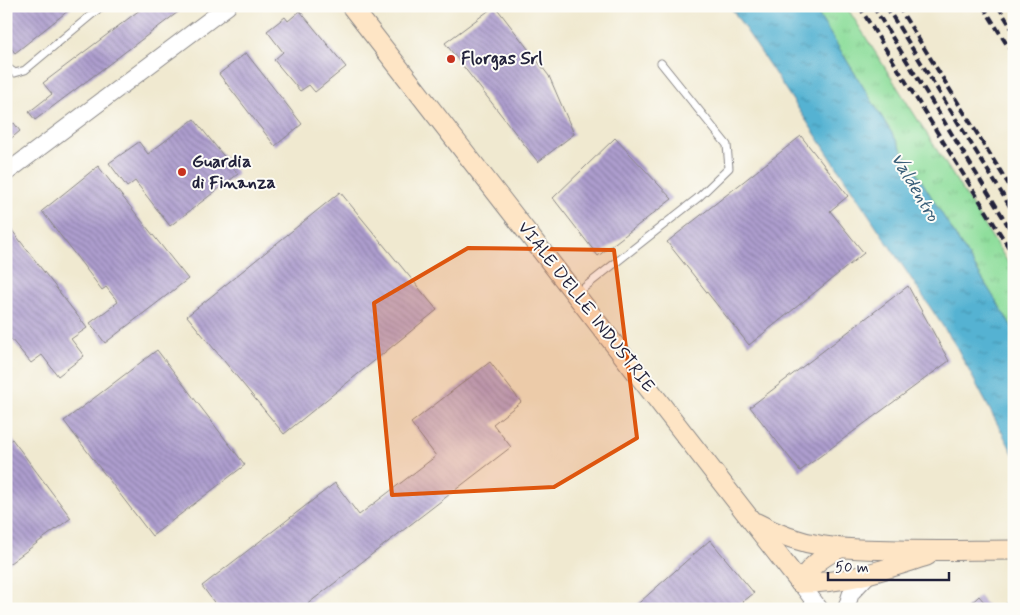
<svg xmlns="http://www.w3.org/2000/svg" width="1020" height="615" font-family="Mynerve,sans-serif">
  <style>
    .grass { fill: url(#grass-tufts); stroke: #58806c }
    .water { fill: url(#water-ripples); stroke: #3b6a86 }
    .building { fill: url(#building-back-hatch) }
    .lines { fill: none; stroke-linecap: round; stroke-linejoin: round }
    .service-casing { stroke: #898686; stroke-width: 9 }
    .tertiary-casing { stroke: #898686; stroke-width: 18 }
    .secondary-casing { stroke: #898686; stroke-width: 21 }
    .service { stroke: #fff; stroke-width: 7 }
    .tertiary { stroke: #fff; stroke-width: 16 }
    .secondary { stroke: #fee5c5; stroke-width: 19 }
    .rail { stroke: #22223b; stroke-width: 4; stroke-dasharray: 8 4; stroke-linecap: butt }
    .marked { fill: #de560e; fill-opacity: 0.2; stroke: #de560e; stroke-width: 4; stroke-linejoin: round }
    .poi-dot { fill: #c8321e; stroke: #fdfcf7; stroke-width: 2 }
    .labels { text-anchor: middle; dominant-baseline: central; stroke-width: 4; stroke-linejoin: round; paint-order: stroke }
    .poi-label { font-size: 18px; font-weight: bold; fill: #22223b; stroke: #fdfcf7; text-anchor: start }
    .street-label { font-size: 18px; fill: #22223b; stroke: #fdfcf7 }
    .water-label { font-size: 19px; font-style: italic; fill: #365c77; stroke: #fdfcf7 }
  </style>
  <defs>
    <pattern id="grass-tufts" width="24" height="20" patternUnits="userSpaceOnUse" patternTransform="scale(1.25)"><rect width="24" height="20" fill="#8fde9c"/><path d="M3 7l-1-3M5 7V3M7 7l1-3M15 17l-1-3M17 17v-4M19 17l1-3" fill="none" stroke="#7bbe87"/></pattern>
    <pattern id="water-ripples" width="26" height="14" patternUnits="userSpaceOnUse" patternTransform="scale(1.25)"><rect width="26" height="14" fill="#54b2d2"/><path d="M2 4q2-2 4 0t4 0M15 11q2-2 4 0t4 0" fill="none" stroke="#4590ac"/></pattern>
    <pattern id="building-back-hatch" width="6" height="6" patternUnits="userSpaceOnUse" patternTransform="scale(1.25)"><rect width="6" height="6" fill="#ad9dce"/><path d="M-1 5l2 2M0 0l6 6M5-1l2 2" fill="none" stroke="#8c80a8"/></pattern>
  </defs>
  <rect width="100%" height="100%" fill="#fdfcf7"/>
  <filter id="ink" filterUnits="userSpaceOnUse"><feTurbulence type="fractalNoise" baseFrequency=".02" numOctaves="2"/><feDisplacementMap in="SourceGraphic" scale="10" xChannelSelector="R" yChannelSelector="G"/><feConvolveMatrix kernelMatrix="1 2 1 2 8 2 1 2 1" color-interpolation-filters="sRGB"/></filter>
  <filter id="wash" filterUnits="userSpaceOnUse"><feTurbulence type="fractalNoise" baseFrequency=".0096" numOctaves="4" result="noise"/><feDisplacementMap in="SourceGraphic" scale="20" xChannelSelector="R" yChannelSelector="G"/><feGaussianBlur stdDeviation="1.12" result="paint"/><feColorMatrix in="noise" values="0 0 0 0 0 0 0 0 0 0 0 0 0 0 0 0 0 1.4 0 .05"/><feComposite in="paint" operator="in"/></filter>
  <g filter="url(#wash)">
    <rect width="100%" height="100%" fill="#f0e9d0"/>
    <path class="grass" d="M813,6H846L1014,272V330Z"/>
    <path class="water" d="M730,6H813L1014,330V455L956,346Z"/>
    <g id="blocks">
      <g class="building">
        <path d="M6,6H74L15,53L6,41Z"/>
        <path d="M145,6H186L35,120L29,112L52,94L43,83Z"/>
        <path d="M495,6L549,76L574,134L538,162L445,43Z"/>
        <path d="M300,11L346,67L315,92L309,85L300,91L274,60L283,52L267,31L285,17L288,21Z"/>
        <path d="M246,53L302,124L275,146L219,74Z"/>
        <path d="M194,119L238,174L170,226L135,181L127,187L109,163L139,142L148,154Z"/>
        <path d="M14,123L20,131L8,141L6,139V129Z"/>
        <path d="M801,136L848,196L830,211L864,253L749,345L667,242Z"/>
        <path d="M615,138L672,199L598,256L553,198Z"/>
        <path d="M98,166L188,279L105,343L90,323L118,302L106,287L102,290L42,211Z"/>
        <path d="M340,192L437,310L284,434L187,316Z"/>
        <path d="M11,229L87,328L71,339L84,356L58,376L42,355L31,363L6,333V232Z"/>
        <path d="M908,286L949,361L800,471L750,407Z"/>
        <path d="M157,350L245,465L152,536L64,421Z"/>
        <path d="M490,362L521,402L493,424L511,447L301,609H219L202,586L335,483L359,515L436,456L411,423Z"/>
        <path d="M12,439L71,518L6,566V443Z"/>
        <path d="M710,540L754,593L734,609H632Z"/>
        <path d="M979,596L990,609H965Z"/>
        <path d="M1014,597V609H1000Z"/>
      </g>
    </g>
  </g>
  <g filter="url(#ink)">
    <use href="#blocks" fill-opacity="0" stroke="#898686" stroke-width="1"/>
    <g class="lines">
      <g class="service-casing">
        <g id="service">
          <path d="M6,67L15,73L25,70L102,6"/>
          <path d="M576,294L699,197L729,168L727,145L661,63"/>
        </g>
      </g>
      <g class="tertiary-casing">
        <g id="tertiary">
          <path d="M6,173L228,6"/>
          <path d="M800,583L820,609"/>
          <path d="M846,609L851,593L869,574"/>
        </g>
      </g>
      <g class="secondary-casing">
        <g id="secondary">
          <path d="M351,6L800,583"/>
          <path d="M757,523C806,550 845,549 899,550C937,551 975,550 1014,550"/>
          <path d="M800,583C845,584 885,569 927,556"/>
          <path d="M800,583C810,566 821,558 838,549"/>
        </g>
      </g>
      <use href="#service" class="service"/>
      <use href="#tertiary" class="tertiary"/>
      <use href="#secondary" class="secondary"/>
      <g class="rail">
        <path d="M859,6L1014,256"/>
        <path d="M873,6L1014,235"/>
        <path d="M886,6L1014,213"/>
        <path d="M898,6L1014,193"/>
        <path d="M983,6L1014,56"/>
        <path d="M998,6L1014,32"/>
      </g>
    </g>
  </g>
  <path class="marked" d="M468,248L614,250L637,438L554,487L392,495L374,303Z"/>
  <g class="poi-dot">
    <circle cx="451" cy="59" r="5"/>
    <circle cx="182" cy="172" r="5"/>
  </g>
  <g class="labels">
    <g class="poi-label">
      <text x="461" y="59">Florgas Srl</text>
      <text x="192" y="162">Guardia<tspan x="192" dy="21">di Finanza</tspan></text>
    </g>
    <g class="street-label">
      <text transform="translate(586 307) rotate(52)">VIALE DELLE INDUSTRIE</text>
    </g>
    <g class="water-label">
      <text transform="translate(915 187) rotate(59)">Valdentro</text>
    </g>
  </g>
  <rect width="1020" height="615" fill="none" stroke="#fdfcf7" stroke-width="25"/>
  <path d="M828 572v8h121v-8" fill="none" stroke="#22223b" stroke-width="2.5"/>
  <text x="835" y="572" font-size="15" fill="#22223b" stroke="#fdfcf7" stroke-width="4" paint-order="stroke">50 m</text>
</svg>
